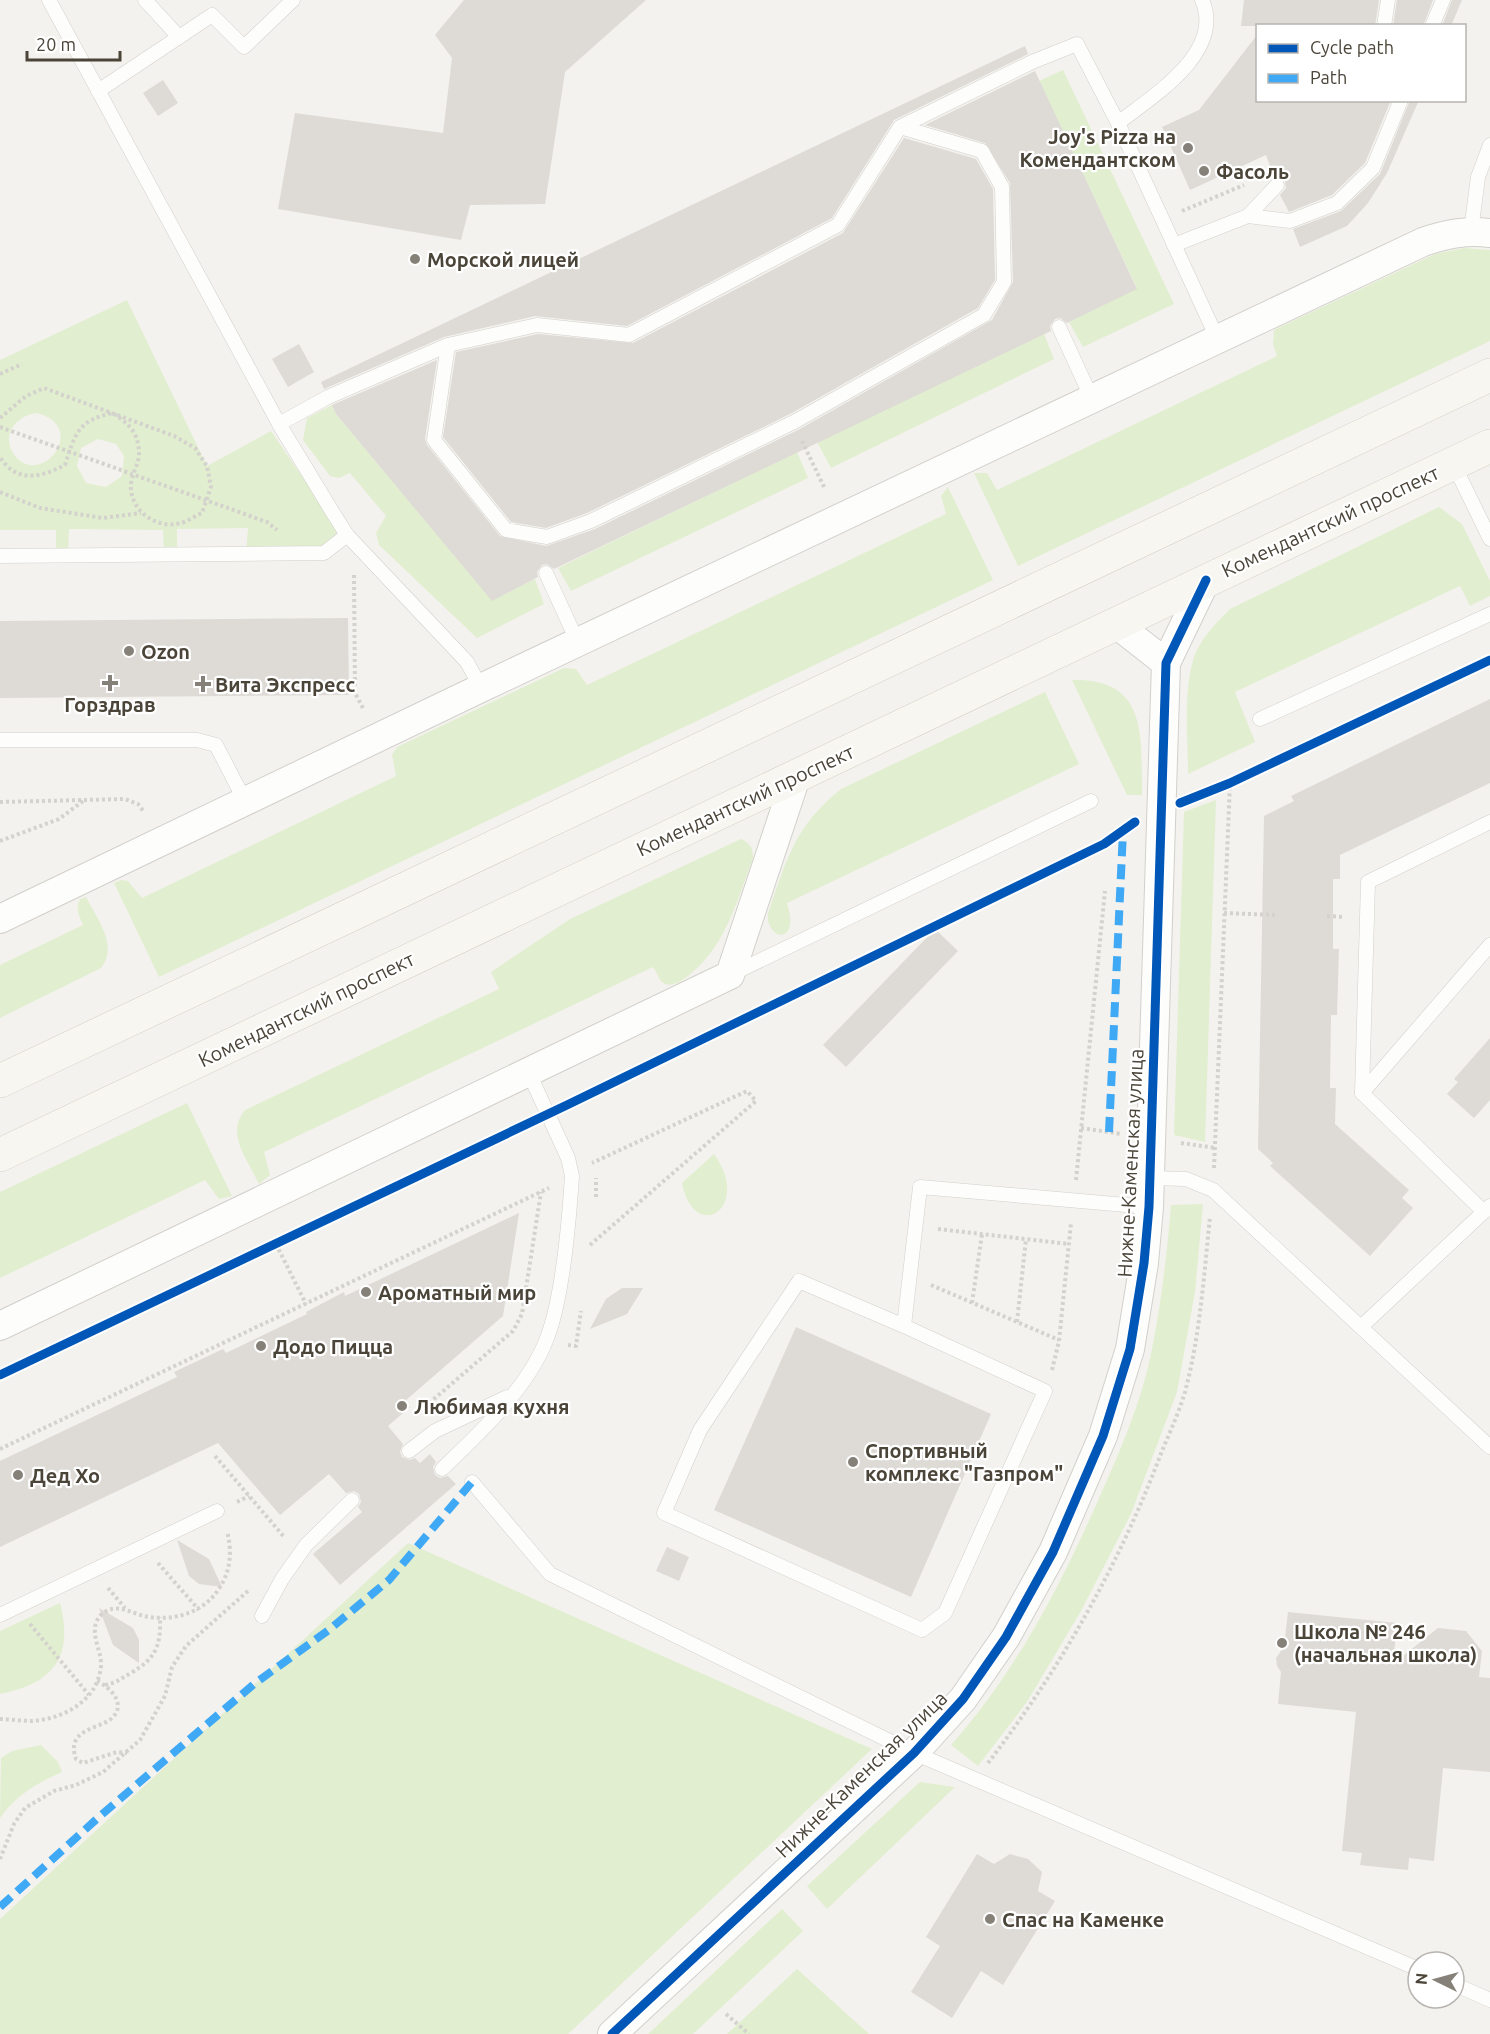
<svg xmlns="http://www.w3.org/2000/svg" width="1490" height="2034" font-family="Ubuntu,sans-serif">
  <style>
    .green { fill: #e1eecf; fill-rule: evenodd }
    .building { fill: #dedbd6 }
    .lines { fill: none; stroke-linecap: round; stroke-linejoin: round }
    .service-casing { stroke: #d2d0cb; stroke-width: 15 }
    .minor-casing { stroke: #d2d0cb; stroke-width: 30 }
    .secondary-casing { stroke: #d3cfc5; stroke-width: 34 }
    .path { stroke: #d3d2cc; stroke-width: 4; stroke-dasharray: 3 3; stroke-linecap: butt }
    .service { stroke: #fdfdfc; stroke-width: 14 }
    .minor { stroke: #fdfdfc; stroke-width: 28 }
    .secondary { stroke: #f7f6f1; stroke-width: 33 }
    .quiet { stroke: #3fa9f5; stroke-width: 8; stroke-dasharray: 15 8; stroke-linecap: butt }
    .cycleway-casing { stroke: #fff; stroke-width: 13 }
    .cycleway { stroke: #0057b8; stroke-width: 9 }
    .poi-dot { fill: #868178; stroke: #fff; stroke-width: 2 }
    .labels { text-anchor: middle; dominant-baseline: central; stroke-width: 4.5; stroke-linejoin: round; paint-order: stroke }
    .poi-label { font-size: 20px; font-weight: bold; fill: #4b4439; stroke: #fff; text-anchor: start }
    .street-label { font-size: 20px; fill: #4b4439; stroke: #fff }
  </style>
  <rect width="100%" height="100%" fill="#f4f2ee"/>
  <g class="green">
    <path d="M1063,70L1174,304L1083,347L1069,322L1137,288L1039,81Z"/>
    <path d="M1464,248L1490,250V341L1018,566L974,473H987L997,490L1277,356L1273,344L1274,330L1282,326L1435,254Z"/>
    <path d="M127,300L207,466L271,431L344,538L324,553L246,554L248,528L177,529V554H164L163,530L69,529L68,555H56V530H0V360ZM37,413C91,427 39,492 13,453C1,433 18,415 37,413ZM98,439L116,444L124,456L122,476L106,487L86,483L77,466L81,448Z"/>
    <path d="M1044,334L1054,359L831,468L817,442Z"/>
    <path d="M332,405L336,414L492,600L535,579L544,604L477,638L379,545L376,533L386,516L350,473L339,478L330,476L303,440L307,418Z"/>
    <path d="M797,452L808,478L571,591L558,568Z"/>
    <path d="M948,487L993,580L159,977L114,883L121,880L128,881L142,898L396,776L392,755L397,747L564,668L576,669L587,685L946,514L941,496Z"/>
    <path d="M1439,507L1462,524L1490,581V596L1470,606L1460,586L1235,692L1255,742L1188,774C1188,740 1182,678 1198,648C1206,633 1218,621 1230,609Z"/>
    <path d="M1072,680C1149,678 1141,737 1142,795H1127Z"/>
    <path d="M1045,692L1079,764L787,903C801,947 765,940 768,913C787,859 794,827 841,789Z"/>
    <path d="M1216,800L1205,1142L1174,1135L1184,812Z"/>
    <path d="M741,839C750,843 753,848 753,858C736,903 724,953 681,981C674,985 666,987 660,980C658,976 656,971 653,967L264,1152L270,1175L259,1184C248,1160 225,1134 245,1110L499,989L491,972L570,919Z"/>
    <path d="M86,897C97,919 119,946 101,968L0,1018V965L83,925C79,915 75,910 80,899Z"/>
    <path d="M187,1103L232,1196L219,1199L205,1180L0,1278V1192Z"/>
    <path d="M714,1154C753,1208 694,1245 682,1183Z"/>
    <path d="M1203,1204L1195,1292L1177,1392L1131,1514L1081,1611L1027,1702L978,1766L951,1745C1016,1672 1061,1585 1100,1496C1120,1451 1141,1403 1151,1354C1161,1305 1167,1255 1171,1205Z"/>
    <path d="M408,1543L872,1749L568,2034H0V1919Z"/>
    <path d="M60,1603C74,1657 54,1683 0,1694V1631Z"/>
    <path d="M41,1745L58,1762L62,1772C36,1784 17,1794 0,1818L1,1758L12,1751Z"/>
    <path d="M920,1782L955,1787L827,1909L807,1886Z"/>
    <path d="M782,1909L803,1931L693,2034H648Z"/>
    <path d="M797,1969L869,2034H727Z"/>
  </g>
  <g class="building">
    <path d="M464,0H646L565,72L545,204L470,205L461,240L278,209L295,113L443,133L452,58L435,35Z"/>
    <path d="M1244,0H1379L1375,26H1241Z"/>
    <path d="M1397,0H1433L1423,26H1393Z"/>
    <path d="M1452,0H1462L1451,26H1442Z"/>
    <path d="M1257,35V100H1391L1365,163L1332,195L1289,212L1280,195L1286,188L1285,182L1280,176L1274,177L1266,155L1190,190L1162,127L1199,110Z"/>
    <path d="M1025,46L1028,54L894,120L832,218L627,326L535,316L444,337L324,389L321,382Z"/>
    <path d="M1035,71L1137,289L1067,323L1060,318L1055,319L1050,326L1051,331L554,569L547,564L542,565L537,572L538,577L492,601L336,414L332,405L437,360L425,439L427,445L500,536L546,546L595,529L798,430L992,320L1013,282L1010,183L985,143L925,125Z"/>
    <path d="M163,80L178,103L158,116L143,93Z"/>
    <path d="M1410,100H1419L1387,173L1368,203L1347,226L1300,247L1293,229L1341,211L1380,174Z"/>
    <path d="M904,138L976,159L993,189L995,280L978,308L790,414L587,513L546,528L511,522L443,437L456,352L538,334L633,343L843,233Z"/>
    <path d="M299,344L314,372L288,387L272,359Z"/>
    <path d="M348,618L349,695L0,698V621Z"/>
    <path d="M1490,699V783L1340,855V879H1333V949H1339L1337,1015H1331L1330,1088H1336L1335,1124L1409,1190L1402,1198L1413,1208L1370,1256L1270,1166L1273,1163L1258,1149L1264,816L1294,801L1291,796Z"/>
    <path d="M935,929L958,951L846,1067L823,1045Z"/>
    <path d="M1490,1038V1100L1474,1118L1447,1094L1458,1082L1454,1079Z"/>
    <path d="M519,1213L503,1316L405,1401L410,1407L388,1426L403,1444L400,1452L402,1457L410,1460L415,1458L420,1463L430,1454L436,1462L433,1467L435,1475L440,1478L448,1476L456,1484L340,1585L313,1554L362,1512L358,1507L361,1502L359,1494L354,1491L346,1493L329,1474L280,1515L218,1443L0,1547V1461L177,1377L174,1372L223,1349L226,1353L307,1314L306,1312L344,1292L345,1296Z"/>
    <path d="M622,1288H643L627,1314L590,1329L606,1299Z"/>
    <path d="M796,1327L991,1414L911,1597L714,1510Z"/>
    <path d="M177,1540L209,1559L222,1587L199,1584L189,1576Z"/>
    <path d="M667,1547L689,1557L679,1581L656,1571Z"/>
    <path d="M99,1608L133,1628L139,1640V1663L113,1645Z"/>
    <path d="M1288,1612L1397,1623L1393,1664L1438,1628L1466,1631L1482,1651L1479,1677L1490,1678V1772L1443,1768L1434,1861L1409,1858L1408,1870L1378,1867L1360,1865L1362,1853L1342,1851L1356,1712L1278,1704L1281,1672L1277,1666L1276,1658L1284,1647Z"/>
    <path d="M977,1854L994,1864L1010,1854L1028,1859L1042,1872L1038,1891L1055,1901L1003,1985L981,1971L952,2018L911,1992L940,1946L926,1937Z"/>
  </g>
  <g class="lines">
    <g class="service-casing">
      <g id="service">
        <path d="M49,0L279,424L330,508L347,535L467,662L481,688"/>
        <path d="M145,0L179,37"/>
        <path d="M1202,0C1225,52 1153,96 1118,123L1217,338"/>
        <path d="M1384,26L1388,0"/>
        <path d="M1432,26L1443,0"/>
        <path d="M98,91L212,15L244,47L293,0"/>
        <path d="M900,127L982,151L1002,187L1004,282L984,315L794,422L591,521L547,537L506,530L434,440L448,345L537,325L629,335L838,225L900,127L1032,62L1077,44L1118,123"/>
        <path d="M1248,216L1277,185"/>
        <path d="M1471,231L1478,177L1490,145"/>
        <path d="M1174,245L1248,216L1290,221L1337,203L1373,168L1401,100"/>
        <path d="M1059,327L1092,399"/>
        <path d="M279,424L328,397L448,345"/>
        <path d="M1453,463L1490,539"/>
        <path d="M0,556L324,553L347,535"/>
        <path d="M546,573L578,643"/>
        <path d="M1260,719L1490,614"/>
        <path d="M0,740H197L216,745L246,803"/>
        <path d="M732,974L1091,801"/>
        <path d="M1362,1093L1490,945"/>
        <path d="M1150,1178L1186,1179L1213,1190L1490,1447"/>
        <path d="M1484,1212L1362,1093L1368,882L1490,822"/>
        <path d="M904,1326L799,1281L700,1430L664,1513L922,1630L945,1613L1045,1391L904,1326L920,1187L1149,1207"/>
        <path d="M1362,1326L1490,1206"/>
        <path d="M409,1451L435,1431L507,1397"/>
        <path d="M442,1469C479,1434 529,1387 547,1338C563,1297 569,1222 572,1176L568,1158L528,1071"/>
        <path d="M472,1482L550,1574L914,1753L1418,1969"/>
        <path d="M0,1615L217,1511"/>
        <path d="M262,1616L282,1579L306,1545L352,1500"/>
        <path d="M1454,1984L1490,2000"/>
      </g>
    </g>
    <g class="minor-casing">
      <g id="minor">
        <path d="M1115,623L1166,663"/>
        <path d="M0,919L481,688L1423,242C1446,234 1466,230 1490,233"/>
        <path d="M0,1326L730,975L796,777"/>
        <path d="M612,2034L914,1753L963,1699L1006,1637L1053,1552L1103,1436L1130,1349L1144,1263L1149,1207L1166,663L1206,580"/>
      </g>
    </g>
    <g class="secondary-casing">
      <g id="secondary">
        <path d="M0,1081L1490,375"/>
        <path d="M0,1155L1490,446"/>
      </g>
    </g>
    <g class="path">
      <path d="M1182,211L1244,185"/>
      <path d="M0,374L22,364"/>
      <path d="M0,418L26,396L44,388L174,436L195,448L207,466L211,487L202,513C195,516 188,521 181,523C156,530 129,510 131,484C133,467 142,463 138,444C135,428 125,422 113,413C78,420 75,434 65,465C41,477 17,484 0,457"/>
      <path d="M0,427L267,522L277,530"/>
      <path d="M802,441L825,489"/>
      <path d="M0,492L40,508L103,518L141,513"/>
      <path d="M354,575L355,693L364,710"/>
      <path d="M1192,798L1230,783L1490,660"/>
      <path d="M0,802L125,799L138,804L144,812"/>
      <path d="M0,841L59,819L83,801"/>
      <path d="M1224,913L1276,915"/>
      <path d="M1327,916L1344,917"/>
      <path d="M567,1105L1104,844L1132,824"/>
      <path d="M1081,1128L1122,1134"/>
      <path d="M1181,1143L1216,1148"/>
      <path d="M1214,1168L1230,783"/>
      <path d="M1076,1180L1105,891"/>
      <path d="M596,1197V1178"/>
      <path d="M938,1229L1069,1244"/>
      <path d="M276,1244L306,1304"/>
      <path d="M590,1245L756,1101L747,1091L592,1163"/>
      <path d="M931,1285L1059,1340"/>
      <path d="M972,1303L982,1234"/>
      <path d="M1017,1322L1026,1239"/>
      <path d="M568,1345L576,1346L581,1311"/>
      <path d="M1052,1370L1059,1341L1071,1223"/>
      <path d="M0,1375L527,1124"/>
      <path d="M420,1411L513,1331L522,1314L541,1192"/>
      <path d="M0,1449L549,1188"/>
      <path d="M215,1456L285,1538"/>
      <path d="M237,1502L249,1496"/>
      <path d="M158,1563L199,1610"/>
      <path d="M108,1588L125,1608"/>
      <path d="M30,1624L89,1695"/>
      <path d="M97,1681C110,1687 127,1704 112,1718C101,1729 65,1728 76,1759L83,1763L117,1752L127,1753"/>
      <path d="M105,1685C117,1683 121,1678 131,1673C156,1658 161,1646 160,1617"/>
      <path d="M0,1719C10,1719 21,1721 32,1721C63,1719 98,1701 101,1666C102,1649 86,1629 102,1614C118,1601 133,1615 149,1617C177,1621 206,1611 220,1587C231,1570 232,1551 227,1531"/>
      <path d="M988,1763C1061,1668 1120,1563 1162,1451C1170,1432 1179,1412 1185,1392C1200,1336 1204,1275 1210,1217"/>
      <path d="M0,1859L14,1824L25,1808L54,1791L76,1785L103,1772L140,1740L165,1696L172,1667L186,1646L249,1590"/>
      <path d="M726,2014L749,2034"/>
    </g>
    <use href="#service" class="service"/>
    <use href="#minor" class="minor"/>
    <use href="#secondary" class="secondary"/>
    <g class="quiet">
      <path d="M1109,1132L1123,831"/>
      <path d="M0,1907L100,1816L254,1684L330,1629L389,1580L472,1482"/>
    </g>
    <g class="cycleway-casing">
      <g id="cycleway">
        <path d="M1180,803L1230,783L1490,660"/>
        <path d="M0,1375L567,1105L1104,844L1135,822"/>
        <path d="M612,2034L914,1753L963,1699L1006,1637L1053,1552L1103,1436L1130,1349L1144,1263L1149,1207L1166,663L1206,580"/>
      </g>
    </g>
    <use href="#cycleway" class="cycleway"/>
  </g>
  <g class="poi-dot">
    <circle cx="1188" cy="148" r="6"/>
    <circle cx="1204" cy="171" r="6"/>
    <circle cx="415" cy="259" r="6"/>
    <circle cx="129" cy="651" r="6"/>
    <path d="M107 674h6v6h6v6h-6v6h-6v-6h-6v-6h6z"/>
    <path d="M200 675h6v6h6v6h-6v6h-6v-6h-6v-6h6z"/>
    <circle cx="366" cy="1292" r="6"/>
    <circle cx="261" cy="1346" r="6"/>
    <circle cx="402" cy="1406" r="6"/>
    <circle cx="853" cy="1462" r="6"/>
    <circle cx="18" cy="1475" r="6"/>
    <circle cx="1282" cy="1643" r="6"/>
    <circle cx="990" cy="1919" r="6"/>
  </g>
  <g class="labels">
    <g class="poi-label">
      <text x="1176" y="136" text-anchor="end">Joy's Pizza на<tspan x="1176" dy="23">Комендантском</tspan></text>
      <text x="1216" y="171">Фасоль</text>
      <text x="427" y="259">Морской лицей</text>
      <text x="141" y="651">Ozon</text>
      <text x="215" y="684">Вита Экспресс</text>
      <text x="110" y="704" text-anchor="middle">Горздрав</text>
      <text x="378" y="1292">Ароматный мир</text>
      <text x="273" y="1346">Додо Пицца</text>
      <text x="414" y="1406">Любимая кухня</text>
      <text x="865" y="1450">Спортивный<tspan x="865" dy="23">комплекс "Газпром"</tspan></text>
      <text x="30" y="1475">Дед Хо</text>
      <text x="1294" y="1631">Школа № 246<tspan x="1294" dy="23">(начальная школа)</tspan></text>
      <text x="1002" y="1919">Спас на Каменке</text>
    </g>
    <g class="street-label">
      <text transform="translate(1330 521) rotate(-25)">Комендантский проспект</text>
      <text transform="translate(745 800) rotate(-25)">Комендантский проспект</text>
      <text transform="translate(306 1009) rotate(-26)">Комендантский проспект</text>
      <text transform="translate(1130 1163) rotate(-87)">Нижне-Каменская улица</text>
      <text transform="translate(861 1774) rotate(-44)">Нижне-Каменская улица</text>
    </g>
  </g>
  <rect x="1256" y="24" width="210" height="78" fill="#ffffff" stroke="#b7b4b0" stroke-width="1.5"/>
  <rect x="1268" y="44" width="30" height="9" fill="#0057b8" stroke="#b7b4b0" stroke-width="1.5"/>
  <text x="1310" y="54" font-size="18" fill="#4b4439">Cycle path</text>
  <rect x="1268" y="74" width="30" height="9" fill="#3fa9f5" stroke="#b7b4b0" stroke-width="1.5"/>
  <text x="1310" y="84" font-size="18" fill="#4b4439">Path</text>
  <g transform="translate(1436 1980) rotate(275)"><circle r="28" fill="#ffffff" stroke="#b7b4b0" stroke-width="1.5"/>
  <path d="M0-4.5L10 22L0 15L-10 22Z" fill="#868178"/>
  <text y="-9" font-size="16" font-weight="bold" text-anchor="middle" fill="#4b4439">N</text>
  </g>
  <path d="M27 51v9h93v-9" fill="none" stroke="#4b4439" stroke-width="3"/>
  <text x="36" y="51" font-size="18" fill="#4b4439" stroke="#ffffff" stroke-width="4.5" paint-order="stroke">20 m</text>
</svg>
